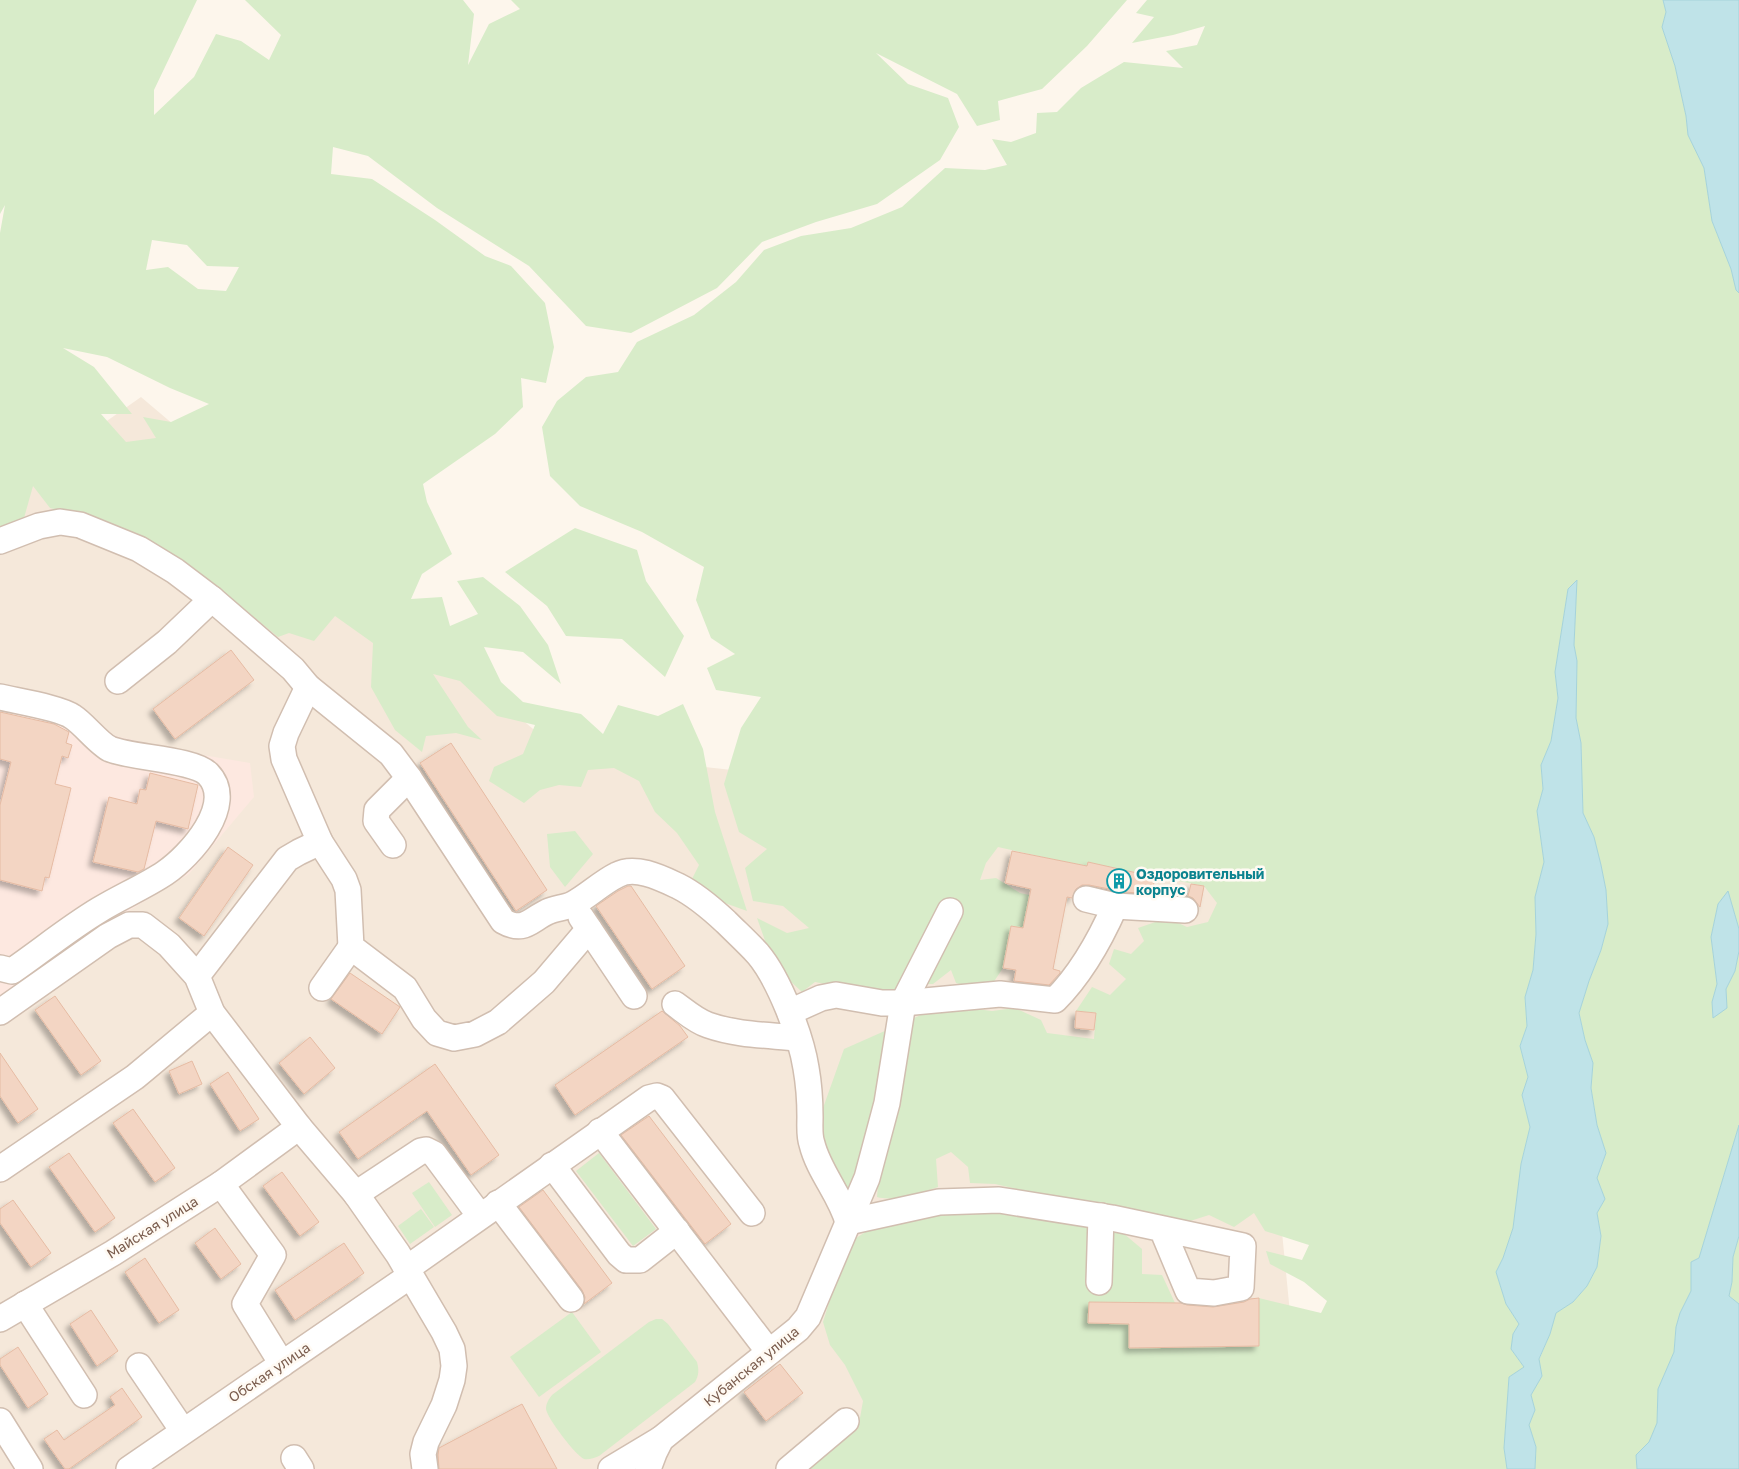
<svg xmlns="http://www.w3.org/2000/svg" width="1739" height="1469" font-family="'Golos Text',sans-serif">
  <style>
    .residential { fill: #f5e8da }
    .commercial { fill: #fde8e0 }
    .green { fill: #d8ecc9; fill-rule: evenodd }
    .water { fill: #bfe3e8; stroke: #a5d3da }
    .building { fill: #f3d5c3; stroke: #e6bba3; filter: url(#shadow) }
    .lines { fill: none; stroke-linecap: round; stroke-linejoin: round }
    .minor-casing { stroke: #d1beb0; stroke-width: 28 }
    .minor { stroke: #fff; stroke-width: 25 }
    .labels { text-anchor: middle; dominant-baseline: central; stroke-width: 5; stroke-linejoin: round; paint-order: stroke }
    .culture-label { font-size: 14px; font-weight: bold; fill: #0d838f; stroke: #fffaf3; text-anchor: start }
    .street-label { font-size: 14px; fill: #7a5c4d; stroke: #fffaf3 }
  </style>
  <defs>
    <filter id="shadow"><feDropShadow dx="-4.5" dy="4.5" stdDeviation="2.5" flood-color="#0004"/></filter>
  </defs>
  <rect width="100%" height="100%" fill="#fdf6ec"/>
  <path class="residential" d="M141,397L559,751L1242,826L1296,1374L1028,1469H0V496Z"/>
  <path class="commercial" d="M0,684L71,700L115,736L191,753L250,763L254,797L189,874L63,951L0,996Z"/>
  <g class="green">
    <path d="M0,0H197L154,90V115L194,77L216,34L241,41L269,60L281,35L245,0H463L474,14L468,65L489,24L520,9L511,0H1127L1087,46L1042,89L998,101L1000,120L977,126L957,94L876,53L908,84L948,98L959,127L940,160L877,204L816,222L762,242L717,288L631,333L586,326L529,266L437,208L368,156L333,147L331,174L372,179L435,220L485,256L511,266L545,303L554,347L546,383L521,378L523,407L495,434L423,484L427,502L452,554L422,574L411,599L442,597L450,626L478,614L457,581L483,577L520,606L548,645L561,684L523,652L484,647L501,682L523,702L581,714L603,734L618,705L658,716L683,704L703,749L715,812L747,911L711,898L690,883L699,865L677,833L655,812L639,781L614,768L588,770L581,787L559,785L540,790L524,803L489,781L494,767L523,754L535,725L497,716L460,681L433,674L468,727L482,740L456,733L426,736L422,752L395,730L371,687L373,643L335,616L314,641L289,633L278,637L226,594L157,546L83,516L50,508L33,486L24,518L0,529V233L5,205L0,214ZM152,240L187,245L207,266L239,267L226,291L198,289L168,267L146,270ZM63,348L107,357L170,388L209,404L171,422L143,417L156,438L126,442L101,414H132L94,367Z"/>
    <path d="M1147,0H1663L1666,12L1662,27L1675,66L1686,116L1688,135L1704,168L1712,221L1731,269L1736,290L1739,293V929L1728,892L1718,904L1711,937L1717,984L1712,1002L1713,1017L1727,1008L1726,989L1735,971L1739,951V1125L1699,1258L1691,1262V1291L1680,1313L1676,1327L1674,1352L1658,1389L1657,1423L1649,1442L1636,1455L1637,1469H1535L1536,1447L1529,1425L1535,1410L1531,1395L1542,1376L1539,1360L1550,1334L1556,1313L1573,1302L1587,1286L1597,1267L1601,1236L1597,1213L1605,1199L1597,1178L1606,1153L1597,1125L1591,1088L1593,1063L1585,1040L1579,1013L1589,981L1601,950L1608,924L1606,890L1601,865L1594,837L1583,813L1581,743L1576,718L1577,661L1574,645L1577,581L1568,589L1555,672L1558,698L1551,741L1541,765L1543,789L1537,811L1544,862L1535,897L1536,934L1533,970L1525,997L1527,1026L1520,1046L1528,1077L1522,1096L1530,1127L1521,1164L1513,1228L1503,1258L1496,1272L1506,1304L1519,1324L1513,1334L1511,1349L1524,1367L1509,1377L1504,1448L1507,1469H797L806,1457L824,1442L841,1440L858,1429L863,1401L845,1365L830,1345L823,1322L842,1261L853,1240L870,1229L921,1217L962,1213L1020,1212L1083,1221L1123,1233L1142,1249V1274L1162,1275L1175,1303L1089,1302V1323L1128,1324L1129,1311V1348L1259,1346V1298L1321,1313L1327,1301L1304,1282L1270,1264L1266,1251L1302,1260L1309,1245L1265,1231L1254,1213L1234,1227L1209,1215L1184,1223L1086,1205L995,1184L970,1183L968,1167L951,1152L936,1159L938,1187C922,1193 893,1202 877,1197L879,1171L864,1173L855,1198L843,1193L828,1165L820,1142L823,1108L844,1049L939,1007H960L992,1011L1015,1008L1041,1020L1047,1033L1094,1039L1096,1013L1076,1011L1092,987L1110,995L1126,979L1109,964L1114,949L1131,954L1144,941L1138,928L1167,918L1187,927L1208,922L1217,903L1204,886L1088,863L1087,867L998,847L986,863L980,880L996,878L1020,893L1052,900L1041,912L1027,909L1023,928L1011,926L1003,968L993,983L969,987L956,983L951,970L933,984C920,983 911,989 898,991C874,995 839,987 815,982L802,992L774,966L757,918L787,933L809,928L783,906L753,901L745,868L767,849L739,832L724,784L741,728L761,697L716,690L707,668L735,654L711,638L696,600L704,567L642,532L580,506L550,476L542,427L557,401L586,377L618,372L637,342L694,315L736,282L764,250L801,236L851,228L902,207L945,168L985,170L1007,165L992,139L1011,142L1036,133L1037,113L1057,112L1081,88L1124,62L1183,68L1166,51L1197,45L1205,26L1173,35L1132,43L1154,17L1136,13Z"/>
    <path d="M575,528L637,550L646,581L684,636L665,677L622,639L566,636L547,606L505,572Z"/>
    <path d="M575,831L593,854L565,887L550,867L547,834Z"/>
    <path d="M599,1153L656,1229L633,1246L576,1171Z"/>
    <path d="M429,1182L452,1215L435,1227L412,1193Z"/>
    <path d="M421,1209L434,1227L410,1244L398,1226Z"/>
    <path d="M1739,1236V1304L1729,1296L1732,1282L1733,1257Z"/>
    <path d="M572,1312L601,1352L539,1397L510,1357Z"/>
    <path d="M656,1319H662L668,1324L697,1362C699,1370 699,1375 695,1382L599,1456C594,1458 589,1460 584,1459C576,1456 547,1418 546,1409C546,1403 549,1399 552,1395L649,1322Z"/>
  </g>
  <g class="water">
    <path d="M1663,0H1739V293L1736,290L1731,269L1712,221L1704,168L1688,135L1686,116L1675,66L1662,27L1666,12Z"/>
    <path d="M1577,580L1574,645L1577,661L1576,718L1581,743L1583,813L1594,837L1601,865L1606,890L1608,924L1601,950L1589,981L1579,1013L1585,1040L1593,1063L1591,1088L1597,1125L1606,1153L1597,1178L1605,1199L1597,1213L1601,1236L1597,1267L1587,1286L1573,1302L1556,1313L1550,1334L1539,1359L1542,1376L1531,1395L1535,1410L1529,1425L1536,1447L1535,1469H1507L1504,1448L1509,1377L1524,1367L1511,1349L1513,1334L1519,1324L1506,1304L1496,1272L1503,1258L1513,1228L1521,1164L1530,1127L1522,1095L1528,1077L1520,1046L1527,1026L1525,997L1533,970L1536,934L1535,897L1544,862L1537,811L1543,789L1541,765L1551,741L1558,698L1555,672L1568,589Z"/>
    <path d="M1728,891L1739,929V951L1735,971L1726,989L1727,1008L1713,1018L1712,1002L1717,984L1711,937L1718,904Z"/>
    <path d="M1739,1125V1236L1733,1257L1732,1282L1729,1296L1739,1304V1469H1637L1636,1455L1649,1442L1657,1423L1658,1389L1674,1352L1676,1327L1680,1313L1691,1291V1262L1699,1258Z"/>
  </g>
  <g class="building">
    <path d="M231,650L254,680L175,739L153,709Z"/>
    <path d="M0,712L54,724L69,732L66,743L72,745L68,758L62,756L55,784L71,788L49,878L45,877L42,891L0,880V805L11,762L0,759Z"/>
    <path d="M451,743L547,890L516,911L420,763Z"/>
    <path d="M150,773L198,785L188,829L156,821L144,869L138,872L93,862L109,797L137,804L140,789L146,790Z"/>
    <path d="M228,847L253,865L204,936L179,918Z"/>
    <path d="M1012,851L1087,866L1088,862L1155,877L1152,894L1124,892L1089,885H1082L1076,889L1072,898L1067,897L1053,969L1060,971V973L1049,985L1014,981L1016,970L1003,968L1011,926L1023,928L1031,889L1005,883Z"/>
    <path d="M1191,884L1204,886L1200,907L1193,898L1188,896Z"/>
    <path d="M628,886H631L685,966L652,989L596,906L618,891Z"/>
    <path d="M350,973L400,1007L382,1034L331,999Z"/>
    <path d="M55,996L101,1061L81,1075L35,1010Z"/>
    <path d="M662,1011L680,1026L688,1037L575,1115L555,1085Z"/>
    <path d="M1076,1011L1096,1013L1094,1030L1075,1028Z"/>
    <path d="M310,1037L335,1068L304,1094L279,1063Z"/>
    <path d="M0,1053L38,1109L18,1123L0,1096Z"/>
    <path d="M192,1061L202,1084L179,1094L169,1071Z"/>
    <path d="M435,1064L499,1155L471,1175L427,1111L358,1159L339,1132Z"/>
    <path d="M228,1072L259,1119L240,1131L210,1084Z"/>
    <path d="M133,1109L175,1168L155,1182L113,1123Z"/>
    <path d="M649,1116L731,1224L705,1244L621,1135Z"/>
    <path d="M69,1153L115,1218L95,1232L49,1167Z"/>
    <path d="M282,1172L319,1222L300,1236L263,1186Z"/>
    <path d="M543,1190L612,1283L584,1304L585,1297L582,1290L519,1207Z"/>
    <path d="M13,1200L51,1253L31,1267L0,1223V1209Z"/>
    <path d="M215,1228L241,1264L221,1279L195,1243Z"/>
    <path d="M344,1243L364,1273L295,1320L275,1290Z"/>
    <path d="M145,1258L179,1310L159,1323L125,1272Z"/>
    <path d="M1259,1298V1346L1129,1348V1324L1088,1323L1089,1302L1181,1303L1187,1305L1213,1307L1244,1302L1250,1299Z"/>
    <path d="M91,1310L118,1351L97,1366L70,1324Z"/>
    <path d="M18,1347L48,1394L28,1408L0,1365V1359Z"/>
    <path d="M780,1364L803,1393L766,1421L744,1392Z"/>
    <path d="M122,1388L142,1417L69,1469H65L44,1439L57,1430L64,1440L115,1405L110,1397Z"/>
    <path d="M522,1404L557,1469H439L438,1455L439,1448Z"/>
  </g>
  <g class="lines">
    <g class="minor-casing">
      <g id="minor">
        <path d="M0,541L39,526L60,522L80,525L139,549L175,571L212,599L293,669L308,687L391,754L409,778L503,921C524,933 530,920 547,912C555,908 565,908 573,904C588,896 601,883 617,875C635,865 661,878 678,886C696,895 711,908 726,922C737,933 748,943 758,954C779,979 801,1036 806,1068C809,1085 810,1101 810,1117C810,1126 809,1136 812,1144C819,1172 840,1194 848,1222"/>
        <path d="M118,681L167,642L212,599"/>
        <path d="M308,687L286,733L282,746L284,759L320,842L344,879L348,890L351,947L405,988L424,1019L437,1033L454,1038L475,1034L498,1022L544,982L589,929"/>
        <path d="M0,697C16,701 61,708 73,717C84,724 99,744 110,749C132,758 193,759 208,774C237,804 190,856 165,873C144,887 120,897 99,910C69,928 41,951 12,971L0,968"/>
        <path d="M393,845L376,821L377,810L409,778"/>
        <path d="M1086,899L1115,906L1185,910"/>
        <path d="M581,917L634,996"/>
        <path d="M197,976L287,859L299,852L320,842"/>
        <path d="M322,988L351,947"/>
        <path d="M675,1004C686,1012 696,1021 708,1025C736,1035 768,1035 797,1038"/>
        <path d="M0,1012L108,936L129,925H143L169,945L197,976L212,1013L299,1127L356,1194L398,1254L444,1332L452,1349L454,1366L452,1380L444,1405L426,1442L423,1454L425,1469"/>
        <path d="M790,1012L821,998L836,995L882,1003H903L1000,994L1055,1000C1082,973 1100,940 1115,906"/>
        <path d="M600,1131L769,1352"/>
        <path d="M552,1165L619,1254L626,1260H640L677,1231"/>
        <path d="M0,1169L135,1077L212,1013"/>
        <path d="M221,1184L273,1255L245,1304L282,1364"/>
        <path d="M356,1194L421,1151L426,1150L434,1154L480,1216"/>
        <path d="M498,1203L571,1299"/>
        <path d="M848,1222L939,1202L999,1200L1112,1218L1243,1246L1241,1288L1214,1293L1188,1291L1162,1229"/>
        <path d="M406,1269L649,1098L657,1096L662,1098L752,1213"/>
        <path d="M1099,1282L1101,1216"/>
        <path d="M25,1304L84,1395"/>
        <path d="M0,1319L113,1253L221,1184L299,1127"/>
        <path d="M139,1366L183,1431"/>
        <path d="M0,1421L30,1469"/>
        <path d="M294,1458L301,1469"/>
        <path d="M129,1469L410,1276"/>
        <path d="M611,1469L661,1439"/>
        <path d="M648,1469L654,1453L661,1439L798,1329L808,1317L867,1178L887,1103L903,1003L950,911"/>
        <path d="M789,1469L846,1421"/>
      </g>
    </g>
    <use href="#minor" class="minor"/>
  </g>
  <defs>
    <g id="building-ring" transform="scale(1.25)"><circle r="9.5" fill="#fffaf3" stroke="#0f9aa8" stroke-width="1.5"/><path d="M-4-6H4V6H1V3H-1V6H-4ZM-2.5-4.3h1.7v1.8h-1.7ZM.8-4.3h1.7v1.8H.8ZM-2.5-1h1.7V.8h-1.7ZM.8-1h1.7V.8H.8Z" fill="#0f9aa8"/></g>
  </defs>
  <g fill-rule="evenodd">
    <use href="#building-ring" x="1119" y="881"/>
  </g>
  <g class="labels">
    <g class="culture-label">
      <text x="1136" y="873">Оздоровительный<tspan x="1136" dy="16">корпус</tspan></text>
    </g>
    <g class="street-label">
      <text transform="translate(152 1227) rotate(-32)">Майская улица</text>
      <text transform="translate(751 1366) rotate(-39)">Кубанская улица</text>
      <text transform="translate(269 1372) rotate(-34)">Обская улица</text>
    </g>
  </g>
</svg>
